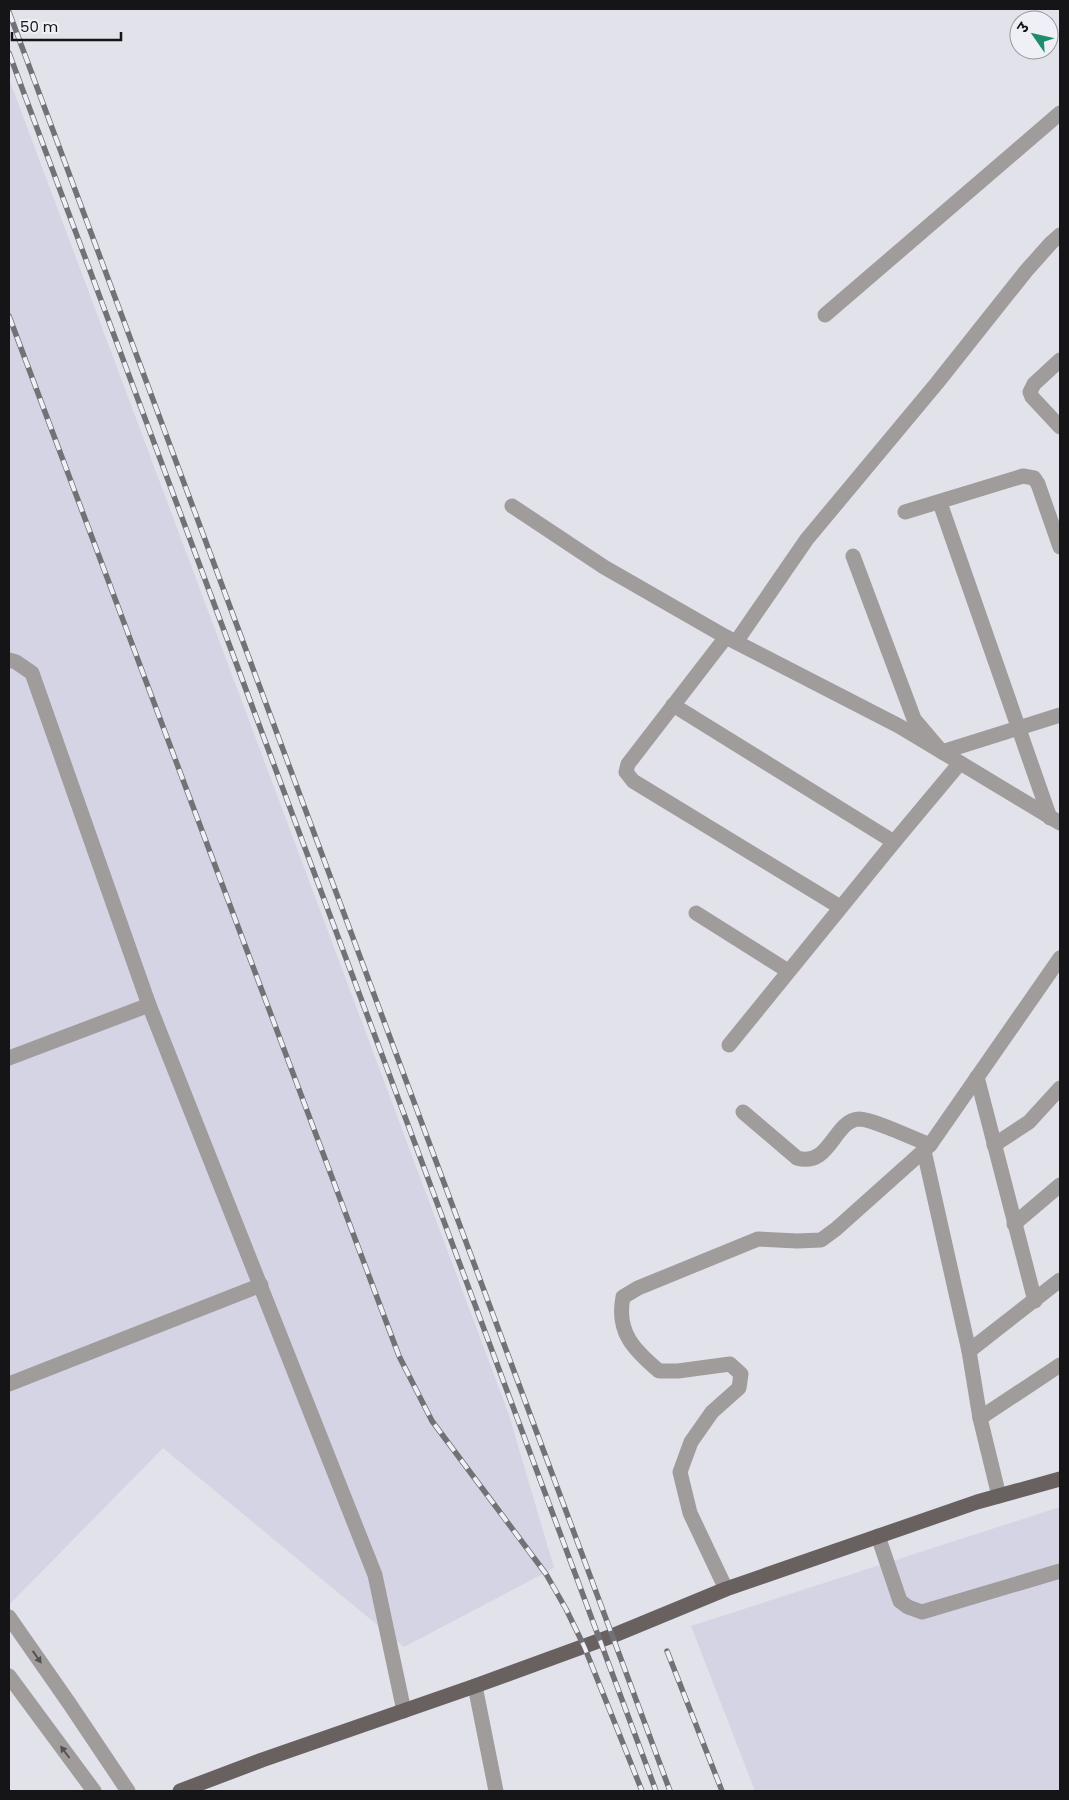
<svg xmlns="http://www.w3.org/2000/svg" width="1069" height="1800" font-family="Poppins,'Noto Sans Devanagari',sans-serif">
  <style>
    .built { fill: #d4d4e4 }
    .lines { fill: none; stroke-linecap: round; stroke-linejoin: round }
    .minor { stroke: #a09c9b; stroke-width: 15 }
    .major { stroke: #686160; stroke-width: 15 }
    .rail-casing { stroke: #717176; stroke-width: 5.5 }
    .rail { stroke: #efeff7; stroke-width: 4; stroke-dasharray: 11; stroke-linecap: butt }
    .oneway { fill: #545253 }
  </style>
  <rect width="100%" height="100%" fill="#e2e2ea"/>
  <g class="built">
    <path d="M9,79L509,1415L554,1568L404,1647L163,1448L9,1605Z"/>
    <path d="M1060,1507V1791H755L691,1626Z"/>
  </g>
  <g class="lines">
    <g class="minor">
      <path d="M825,315L1060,113"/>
      <path d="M1060,360L1034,384L1030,392L1032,397L1060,427"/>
      <path d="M940,503L1050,818"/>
      <path d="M512,506L604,567L726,637L899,726L1060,823"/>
      <path d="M905,512L1023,476L1034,478L1038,484L1060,547"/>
      <path d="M853,556L914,719L942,752L1060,715"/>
      <path d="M726,637L628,764L626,772L633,781L840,907"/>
      <path d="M736,642L807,539L937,383L1026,271L1051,243L1060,235"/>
      <path d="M9,660L16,662L32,673L149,1005L375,1575L404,1711"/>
      <path d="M673,705L894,842"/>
      <path d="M696,913L788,971"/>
      <path d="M729,1045L894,842L960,763"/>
      <path d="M9,1058L149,1005"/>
      <path d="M977,1077L1035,1301"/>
      <path d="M743,1112L797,1158C830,1168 834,1120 859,1119C873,1119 914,1139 930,1145"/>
      <path d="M994,1145L1029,1122L1060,1088"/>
      <path d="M924,1151L969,1351L980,1418L999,1496"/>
      <path d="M1014,1224L1060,1185"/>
      <path d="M969,1351L1060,1280"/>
      <path d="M9,1384L261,1285"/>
      <path d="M980,1418L1060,1365"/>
      <path d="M878,1536L900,1601L908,1607L922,1612L1060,1571"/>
      <path d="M726,1589L690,1513L680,1472L691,1442L712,1412L739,1388L741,1374L730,1364L678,1371H659C634,1350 616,1332 623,1297L638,1288L758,1239L797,1241L821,1240L836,1229L930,1145L1060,958"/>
      <path d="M9,1617L69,1703L128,1791"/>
      <path d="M9,1676L94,1791"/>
      <path d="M475,1686L496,1791"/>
    </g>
    <path class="major" d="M180,1791L262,1760L475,1686L612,1636L726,1589L977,1502L1060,1479"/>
    <g class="rail-casing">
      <g id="rail">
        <path d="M9,12L670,1791"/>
        <path d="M9,53L656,1791"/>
        <path d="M9,316L399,1356L432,1421L546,1574L566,1609L584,1646L642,1791"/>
        <path d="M667,1651L722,1791"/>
      </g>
    </g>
    <use href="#rail" class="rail"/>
  </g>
  <defs><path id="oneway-solid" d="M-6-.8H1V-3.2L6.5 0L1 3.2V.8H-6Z" transform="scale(1.25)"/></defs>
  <g class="oneway">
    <use href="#oneway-solid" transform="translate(37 1657) rotate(55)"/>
    <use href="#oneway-solid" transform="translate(65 1752) rotate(-127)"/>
  </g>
  <rect width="1069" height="1800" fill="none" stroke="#151518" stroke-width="20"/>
  <g transform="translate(1034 35) rotate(304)"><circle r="24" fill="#efeff7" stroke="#98989e"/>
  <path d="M0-4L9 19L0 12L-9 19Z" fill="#1e8d6d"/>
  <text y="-8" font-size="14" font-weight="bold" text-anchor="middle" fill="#151518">उ</text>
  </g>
  <path d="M12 32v8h109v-8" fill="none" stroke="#151518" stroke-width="2.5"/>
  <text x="20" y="32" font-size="15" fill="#151518" stroke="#efeff7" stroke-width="4" paint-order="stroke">50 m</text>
</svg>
